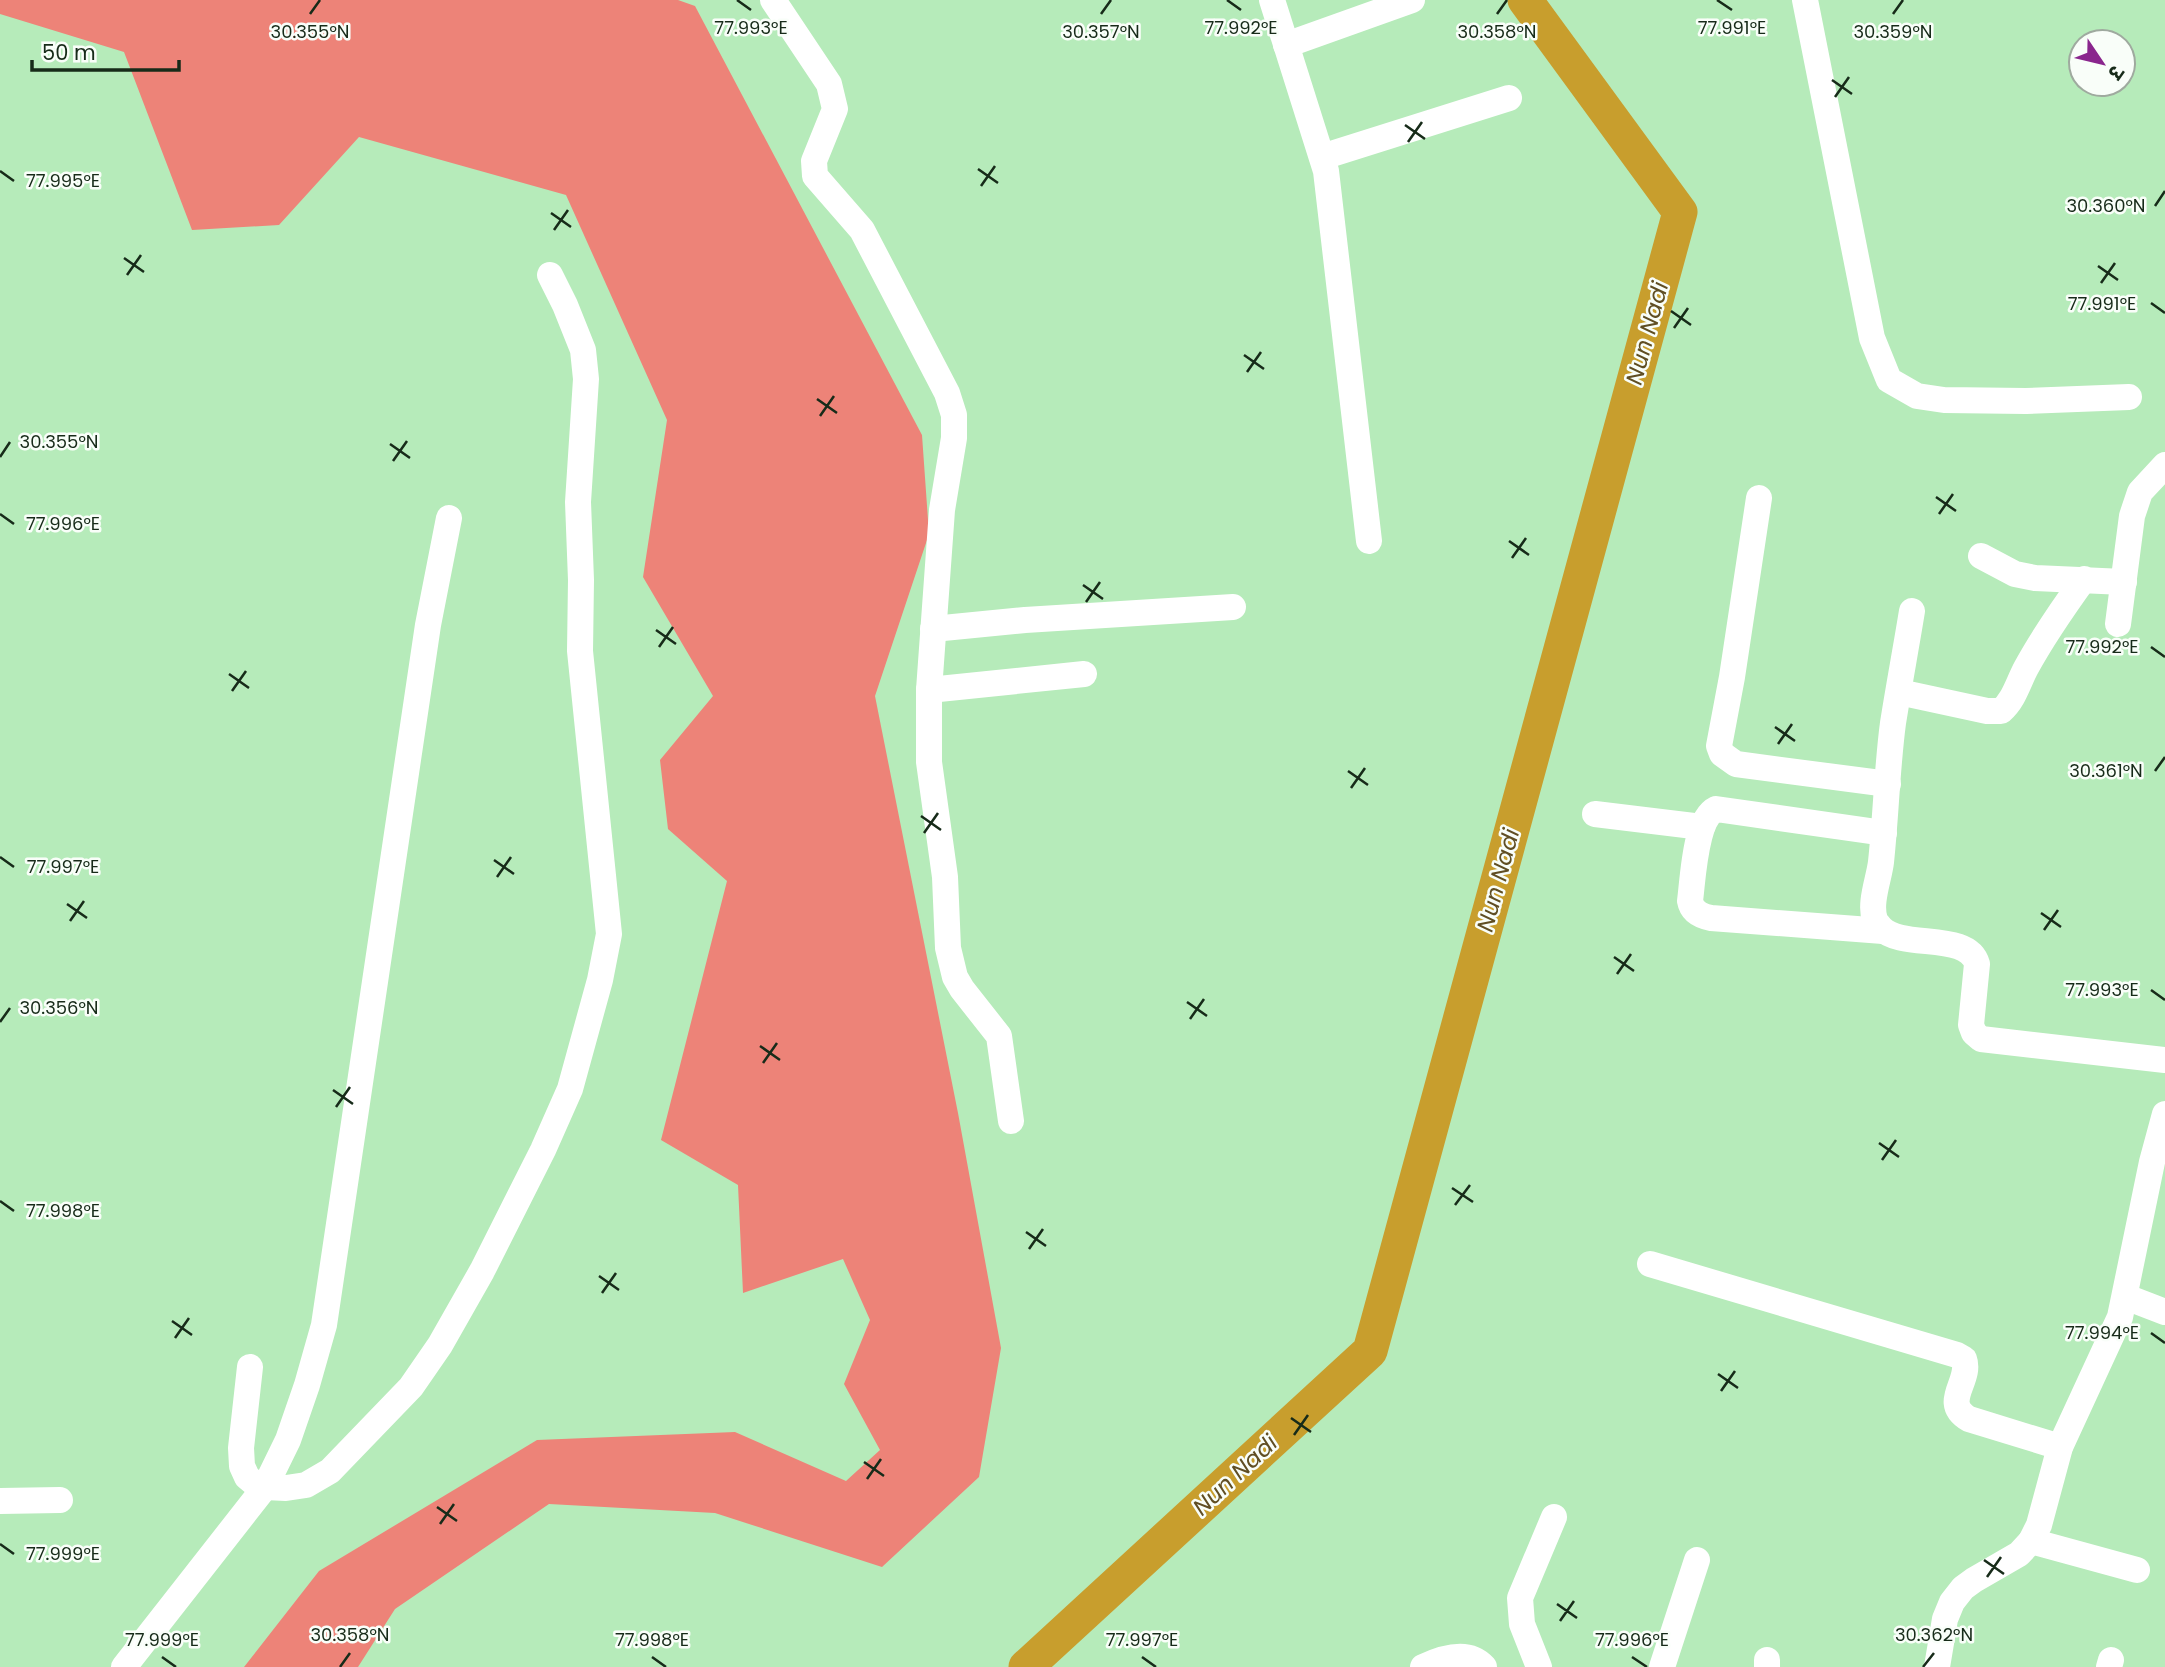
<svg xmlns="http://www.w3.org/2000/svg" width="2165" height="1667" font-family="Poppins,'Noto Sans Devanagari',sans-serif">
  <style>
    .forest { fill: #ed8378 }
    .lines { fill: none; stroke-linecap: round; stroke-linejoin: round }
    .river { stroke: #c89e2d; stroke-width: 35 }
    .minor { stroke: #fff; stroke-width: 26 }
    .ticks { fill: none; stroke: #172b19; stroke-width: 2.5 }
    .labels { text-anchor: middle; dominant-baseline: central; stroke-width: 5; stroke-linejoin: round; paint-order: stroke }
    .water-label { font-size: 23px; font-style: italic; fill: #604e23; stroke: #f9fef9 }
    .ticks-label { font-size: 18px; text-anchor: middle; fill: #172b19; stroke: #f9fef9; stroke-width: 5; stroke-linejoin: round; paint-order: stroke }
  </style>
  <rect width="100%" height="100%" fill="#b6ebba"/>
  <path class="forest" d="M0,0H678L695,6L922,435L929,534L875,696L958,1113L1001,1348L979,1477L882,1567L715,1513L549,1504L395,1609L358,1667H244L319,1571L537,1440L735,1432L846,1481L880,1450L844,1384L870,1320L843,1259L743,1293L738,1185L661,1140L727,881L668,829L660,760L713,696L643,577L667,420L566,195L359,137L279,225L192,230L124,52L0,14Z"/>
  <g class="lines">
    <path class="river" d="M1026,1667L1370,1351L1680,212L1525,0"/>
    <g class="minor">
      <path d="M773,0L829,84L835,109L814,161L815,176L862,230L947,393L954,415V438L942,510L929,690V762L945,877L948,948L955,977L962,989L999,1036L1011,1121"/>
      <path d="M1272,0L1326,171L1369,541"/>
      <path d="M1805,0L1872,338L1889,380L1917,396L1944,400L2026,401L2129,397"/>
      <path d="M1286,45L1412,0"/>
      <path d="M1322,157L1509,98"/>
      <path d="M1759,498L1732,677L1719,746L1722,754L1736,764L1888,784"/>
      <path d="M1981,556L2015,574L2035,578L2124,582"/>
      <path d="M1912,611C1906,648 1899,685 1893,723C1887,768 1886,815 1881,862C1879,879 1869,903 1875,920C1875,921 1881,928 1881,928C1902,950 1968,931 1977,964L1971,1025L1974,1033L1981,1039L2165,1060"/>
      <path d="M2118,624L2132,516L2140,492L2165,465"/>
      <path d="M933,629L1025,620L1233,607"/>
      <path d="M929,690L1084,674"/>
      <path d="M1899,692L1987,711H2001C2014,700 2018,683 2026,668C2043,637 2063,608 2084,579"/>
      <path d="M1595,814L1702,827"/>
      <path d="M1883,931L1711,918C1701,916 1692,912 1690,901C1693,879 1695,819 1716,809L1884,833"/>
      <path d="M1650,1264L1957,1355L1964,1359C1972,1381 1940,1402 1969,1419L2060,1447"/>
      <path d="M2126,1297L2165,1312"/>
      <path d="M250,1367L241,1448L242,1466L247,1477L253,1482L265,1487L286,1488L306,1485L330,1471L411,1387L440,1345L482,1271L543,1150L570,1089L600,980L609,934L580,651L581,580L578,502L586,379L583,350L565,305L550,275"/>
      <path d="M0,1501L60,1500"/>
      <path d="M2031,1541L2137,1570"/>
      <path d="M124,1667L265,1487L288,1440L307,1385L324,1325L428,625L449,518"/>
      <path d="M1423,1667C1442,1658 1468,1649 1484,1667"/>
      <path d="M1539,1667L1522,1624L1520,1598L1554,1517"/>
      <path d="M1662,1667L1697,1560"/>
      <path d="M1767,1667V1660"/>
      <path d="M1937,1667L1945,1619L1952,1602L1963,1588L1974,1580L2019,1554L2031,1541L2039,1525L2060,1447L2120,1317L2152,1162L2165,1114"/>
      <path d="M2109,1667L2111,1660"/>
    </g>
  </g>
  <path class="ticks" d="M737,0L751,10M1227,0L1241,10M1717,0L1732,10M310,14L320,0M1101,14L1111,0M1497,14L1507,0M1893,14L1903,0M1832,80L1852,94M1835,97L1849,77M1405,125L1425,139M1408,142L1422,122M978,169L998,183M0,171L14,181M981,186L995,166M2155,206L2165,191M551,213L571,227M554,230L568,210M124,258L144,272M2098,266L2118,280M127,275L141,255M2101,283L2115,263M2151,303L2165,313M1671,311L1691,325M1674,328L1688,308M1244,355L1264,369M1247,372L1261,352M817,399L837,413M820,416L834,396M390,444L410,458M0,457L10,442M393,461L407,441M1936,497L1956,511M0,514L14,524M1939,514L1953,494M1509,541L1529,555M1512,558L1526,538M1083,585L1103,599M1086,602L1100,582M656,630L676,644M659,647L673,627M2151,647L2165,657M229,674L249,688M232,691L246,671M1775,727L1795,741M1778,744L1792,724M1348,771L1368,785M2155,771L2165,757M1351,788L1365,768M921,816L941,830M924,833L938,813M0,857L14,867M494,860L514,874M497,877L511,857M67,904L87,918M2041,913L2061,927M70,921L84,901M2044,930L2058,910M1614,957L1634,971M1617,974L1631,954M2151,990L2165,1000M1187,1002L1207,1016M1190,1019L1204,999M0,1022L10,1008M760,1046L780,1060M763,1063L777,1043M333,1090L353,1104M336,1107L350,1087M1879,1143L1899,1157M1882,1160L1896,1140M1452,1188L1473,1202M0,1201L14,1211M1455,1205L1470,1185M1026,1232L1046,1246M1029,1249L1043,1229M599,1276L619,1290M602,1293L616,1273M172,1321L192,1335M2151,1333L2165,1343M175,1338L189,1318M1718,1374L1738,1388M1721,1391L1735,1371M1291,1418L1311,1432M1294,1435L1308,1415M864,1462L884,1476M867,1479L881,1459M437,1507L457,1521M440,1524L454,1504M0,1544L14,1554M1984,1560L2004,1574M1987,1577L2001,1557M1557,1604L1577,1618M1560,1621L1574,1601M162,1657L176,1667M652,1657L666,1667M1142,1657L1156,1667M1632,1657L1647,1667M340,1667L350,1653M1923,1667L1934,1653"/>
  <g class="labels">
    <g class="water-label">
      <text transform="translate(1647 333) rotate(-75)">Nun Nadi</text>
      <text transform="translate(1498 880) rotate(-75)">Nun Nadi</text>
      <text transform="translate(1235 1475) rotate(-43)">Nun Nadi</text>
    </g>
  </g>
  <g class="ticks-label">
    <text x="751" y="34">77.993°E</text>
    <text x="1241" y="34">77.992°E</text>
    <text x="1732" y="34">77.991°E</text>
    <text x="310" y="38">30.355°N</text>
    <text x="1101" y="38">30.357°N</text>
    <text x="1497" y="38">30.358°N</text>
    <text x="1893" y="38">30.359°N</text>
    <text x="63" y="187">77.995°E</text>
    <text x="2106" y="212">30.360°N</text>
    <text x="2102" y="310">77.991°E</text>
    <text x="59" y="448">30.355°N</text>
    <text x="63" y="530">77.996°E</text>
    <text x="2102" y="653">77.992°E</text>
    <text x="2106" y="777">30.361°N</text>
    <text x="63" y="873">77.997°E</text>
    <text x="2102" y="996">77.993°E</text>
    <text x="59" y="1014">30.356°N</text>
    <text x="63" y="1217">77.998°E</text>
    <text x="2102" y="1339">77.994°E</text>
    <text x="63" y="1560">77.999°E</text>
    <text x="350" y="1641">30.358°N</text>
    <text x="1934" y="1641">30.362°N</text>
    <text x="162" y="1646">77.999°E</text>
    <text x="652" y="1646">77.998°E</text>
    <text x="1142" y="1646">77.997°E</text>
    <text x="1632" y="1646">77.996°E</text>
  </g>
  <g transform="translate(2102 63) rotate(125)"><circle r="33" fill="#f9fef9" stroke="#9faa9f" stroke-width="2"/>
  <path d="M0-5L12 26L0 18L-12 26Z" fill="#8a268d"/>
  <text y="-10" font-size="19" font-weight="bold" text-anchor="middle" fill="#172b19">उ</text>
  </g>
  <path d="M32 60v10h147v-10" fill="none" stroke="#172b19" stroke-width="3.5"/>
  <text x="42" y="60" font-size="21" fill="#172b19" stroke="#f9fef9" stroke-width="5" paint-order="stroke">50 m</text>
</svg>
